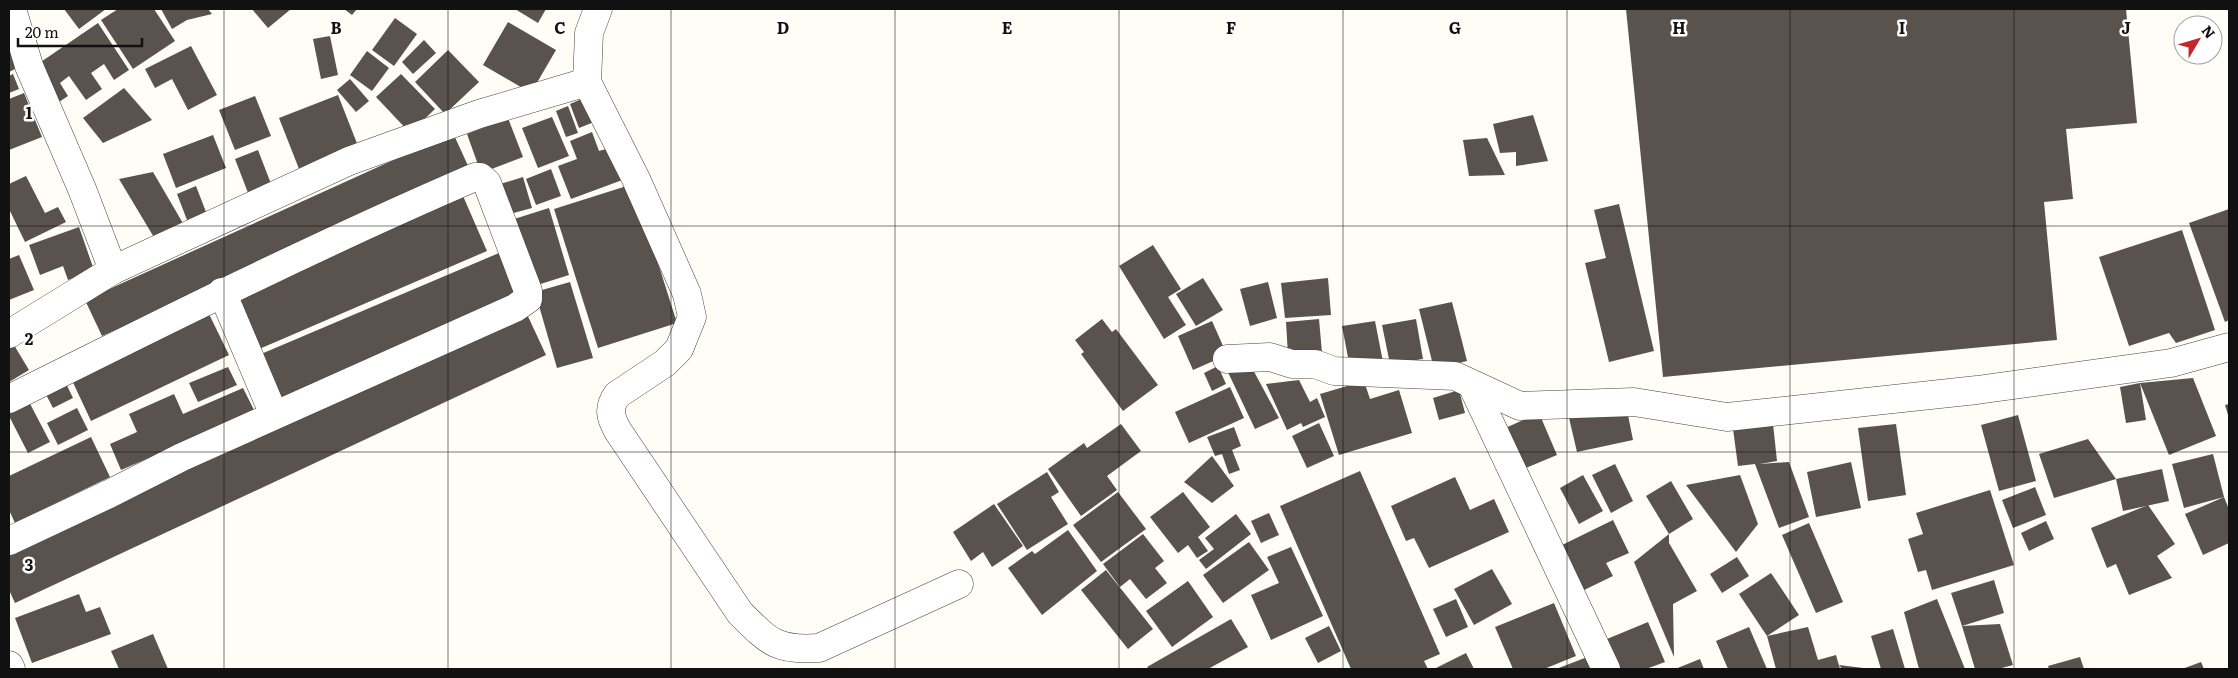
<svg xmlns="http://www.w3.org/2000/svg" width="2238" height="678" font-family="Literata,serif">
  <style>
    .building { fill: #5a524d }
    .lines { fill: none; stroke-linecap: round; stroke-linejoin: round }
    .street-casing { stroke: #444; stroke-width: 29 }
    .street { stroke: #fff; stroke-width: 28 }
    .grid { fill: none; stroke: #111; stroke-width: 1; stroke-opacity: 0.55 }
    .grid-label { font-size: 16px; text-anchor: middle; font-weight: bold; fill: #111; stroke: #fff; stroke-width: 5; stroke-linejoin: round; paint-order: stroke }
  </style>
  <rect width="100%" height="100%" fill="#fffdf5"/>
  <g class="building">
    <path d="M64,9H106L79,29Z"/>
    <path d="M118,9H154L175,41L133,69L101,20Z"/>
    <path d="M161,9H208L212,14L187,20L172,29Z"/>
    <path d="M252,9H291L268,28Z"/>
    <path d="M344,9H357L352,15Z"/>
    <path d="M515,9H546L538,23Z"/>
    <path d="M1626,9H2126L2137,123L2066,129L2073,199L2044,202L2057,340L1663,377Z"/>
    <path d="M395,18L417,34L394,66L372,50Z"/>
    <path d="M508,22L556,50L531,93L483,65Z"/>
    <path d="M98,23L129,70L114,80L104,64L91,73L102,89L86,100L69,76L60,83L68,96L56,104L32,68Z"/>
    <path d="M9,35L23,65L9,72Z"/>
    <path d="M330,36L338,75L321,79L313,39Z"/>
    <path d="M424,40L436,53L413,74L402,62Z"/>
    <path d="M191,46L217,95L188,110L172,79L155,88L145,69Z"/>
    <path d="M448,50L479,82L445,114L415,82Z"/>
    <path d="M367,51L389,68L372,91L350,75Z"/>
    <path d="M13,74L19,89L9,93V76Z"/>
    <path d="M401,74L435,109L410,133L376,97Z"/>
    <path d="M350,79L369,101L356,112L337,90Z"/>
    <path d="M124,88L152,120L103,143L83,118Z"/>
    <path d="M24,93L42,137L9,150V99Z"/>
    <path d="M338,95L360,151L301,174L279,118Z"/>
    <path d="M255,96L271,136L235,150L219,110Z"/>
    <path d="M584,98L594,122L579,128L570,104Z"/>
    <path d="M568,106L578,133L566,137L556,111Z"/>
    <path d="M1533,115L1548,161L1516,166V152L1500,153L1493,124Z"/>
    <path d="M552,117L569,156L538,168L522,128Z"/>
    <path d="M508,118L523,157L481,173L467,134Z"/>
    <path d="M592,132L599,151L613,147L625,179L571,199L558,166L577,159L570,141Z"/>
    <path d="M453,133L470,170L102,336L85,300Z"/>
    <path d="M213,135L226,168L176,188L163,154Z"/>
    <path d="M1487,138L1505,175L1469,176L1463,140Z"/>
    <path d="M258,150L273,189L250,198L235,159Z"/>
    <path d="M551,169L561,196L536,205L526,179Z"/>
    <path d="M153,172L184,225L155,239L119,179Z"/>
    <path d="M26,176L45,213L58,207L66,222L25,242L9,209V184Z"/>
    <path d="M523,177L532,208L503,216L494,186Z"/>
    <path d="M633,184L677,323L598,348L554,209Z"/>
    <path d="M196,186L206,212L187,220L177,194Z"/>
    <path d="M463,196L487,251L252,352L228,298Z"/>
    <path d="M1619,204L1654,351L1609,362L1585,263L1606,258L1594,210Z"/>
    <path d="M549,208L569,275L531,287L511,220Z"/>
    <path d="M2229,209V320L2225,322L2189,223Z"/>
    <path d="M79,227L94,270L68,280L63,266L40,275L29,245Z"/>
    <path d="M2182,230L2215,330L2176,343L2169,333L2129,346L2099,257Z"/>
    <path d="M1153,245L1181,289L1168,297L1186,325L1164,339L1119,266Z"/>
    <path d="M499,253L517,297L273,401L254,357Z"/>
    <path d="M19,255L34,290L9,300V259Z"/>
    <path d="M1203,278L1223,310L1196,326L1176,294Z"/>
    <path d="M1328,278L1331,315L1285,318L1281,283Z"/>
    <path d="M570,282L593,358L557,368L535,292Z"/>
    <path d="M1268,282L1277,318L1250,326L1240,289Z"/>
    <path d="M1452,302L1467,361L1434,369L1419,309Z"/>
    <path d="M525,310L546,355L15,603L9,590V551Z"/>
    <path d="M208,312L229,355L91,421L70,376Z"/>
    <path d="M1102,319L1112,332L1116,329L1158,385L1123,411L1081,354L1084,352L1075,340Z"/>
    <path d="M1319,319L1322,353L1288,355L1286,322Z"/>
    <path d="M1416,319L1423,359L1390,364L1382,325Z"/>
    <path d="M1212,321L1227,355L1193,370L1178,336Z"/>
    <path d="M1375,321L1383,362L1350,368L1342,326Z"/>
    <path d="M11,340L29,370L9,382V342Z"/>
    <path d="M1218,366L1226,384L1212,391L1204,373Z"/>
    <path d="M1225,366H1251L1279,418L1255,429Z"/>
    <path d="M228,367L237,385L198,402L189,383Z"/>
    <path d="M62,375L73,398L53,408L41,385Z"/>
    <path d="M2193,378L2216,436L2169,455L2140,383Z"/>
    <path d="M1299,380L1310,402L1317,398L1325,417L1303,427L1301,423L1287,430L1266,384Z"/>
    <path d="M1364,381L1370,399L1399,390L1412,433L1339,455L1320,394Z"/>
    <path d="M2140,383L2146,420L2126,423L2120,387Z"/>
    <path d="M1230,387L1244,418L1189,443L1175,412Z"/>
    <path d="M243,388L255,412L121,470L110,444L137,432L129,414L174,394L183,414Z"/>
    <path d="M1459,390L1465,413L1439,420L1433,398Z"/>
    <path d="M27,398L50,442L28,453L9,416V407Z"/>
    <path d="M2229,404V418L2225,405Z"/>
    <path d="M1626,405L1633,440L1577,452L1569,418Z"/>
    <path d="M77,408L88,430L58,445L47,423Z"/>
    <path d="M1539,413L1557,455L1521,470L1503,429Z"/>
    <path d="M2018,415L2036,481L1999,491L1981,425Z"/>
    <path d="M1319,423L1334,456L1307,468L1292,436Z"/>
    <path d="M1121,424L1141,451L1107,476L1117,490L1081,516L1048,469L1084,443L1087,448Z"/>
    <path d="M1773,424L1777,461L1760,464L1789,462L1809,517L1779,528L1755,464L1738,466L1733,429Z"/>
    <path d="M1896,424L1906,495L1868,501L1858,428Z"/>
    <path d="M1234,427L1241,446L1232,450L1240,470L1229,474L1222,454L1215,456L1207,437Z"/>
    <path d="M91,437L110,477L15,523L9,510V476Z"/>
    <path d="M2088,439L2116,479L2054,498L2039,454Z"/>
    <path d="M2213,454L2224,497L2184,508L2172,464Z"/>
    <path d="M1212,456L1234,486L1212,503L1184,482Z"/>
    <path d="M1851,462L1861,508L1816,517L1807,472Z"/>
    <path d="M1615,464L1633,501L1611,513L1592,475Z"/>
    <path d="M2162,469L2169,501L2123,511L2116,479Z"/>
    <path d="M1360,471L1440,654L1424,661L1428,669H1351L1280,506Z"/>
    <path d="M1047,472L1059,492L1051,497L1068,524L1027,550L997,504Z"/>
    <path d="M1583,475L1603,511L1579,524L1560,488Z"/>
    <path d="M1740,475L1758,524L1736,552L1686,485Z"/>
    <path d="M1455,477L1470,510L1494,499L1509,532L1429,568L1414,538L1406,541L1391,506Z"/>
    <path d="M1671,481L1693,519L1669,534L1646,496Z"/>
    <path d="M2035,487L2046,515L2013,528L2002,500Z"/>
    <path d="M1990,490L2014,565L1932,590L1926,570L1918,572L1908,539L1923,534L1916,513Z"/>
    <path d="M1118,492L1146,529L1101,562L1073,525Z"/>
    <path d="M1183,492L1210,527L1198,537L1208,551L1197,558L1188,545L1178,553L1150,517Z"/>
    <path d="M2224,497L2229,509V543L2203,555L2185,514Z"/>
    <path d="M994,504L1023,546L992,567L983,552L971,561L953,532Z"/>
    <path d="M2148,505L2175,544L2157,556L2172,578L2129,595L2116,564L2107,568L2091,528Z"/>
    <path d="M1269,513L1279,535L1261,543L1251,521Z"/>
    <path d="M1236,514L1251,534L1206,569L1199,560L1214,549L1205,538Z"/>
    <path d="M1613,520L1629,553L1606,563L1613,576L1578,593L1556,548Z"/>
    <path d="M2046,521L2054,539L2029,551L2021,533Z"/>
    <path d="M1809,523L1843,602L1816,613L1782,535Z"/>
    <path d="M1068,530L1097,571L1042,615L1008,568L1032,551L1035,554Z"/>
    <path d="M1143,534L1164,561L1155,568L1167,583L1146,599L1130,579L1120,587L1103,564Z"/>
    <path d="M1669,534V543L1697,591L1673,604L1674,657L1634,562Z"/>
    <path d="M1249,542L1269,570L1223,603L1203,575Z"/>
    <path d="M1291,547L1323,616L1271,640L1251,595L1279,583L1267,557Z"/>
    <path d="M1737,557L1749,576L1722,593L1710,574Z"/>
    <path d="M1492,569L1512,604L1474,625L1454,589Z"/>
    <path d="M1106,570L1153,629L1128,649L1081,590Z"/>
    <path d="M1771,573L1799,615L1767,636L1739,594Z"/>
    <path d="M1994,580L2004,613L1962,626L1951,593Z"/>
    <path d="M1188,581L1213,617L1172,647L1146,611Z"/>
    <path d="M79,594L86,612L100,607L111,634L32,663L15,618Z"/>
    <path d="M1456,599L1468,627L1446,637L1433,609Z"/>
    <path d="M1937,599L1965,669H1919L1904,612Z"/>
    <path d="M1554,603L1576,656L1544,669H1513L1495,627Z"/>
    <path d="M1231,619L1248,647L1208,669H1149L1147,667Z"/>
    <path d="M1648,622L1665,662L1646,669H1619L1607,639Z"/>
    <path d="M2000,624L2013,665L1998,669H1975L1962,626Z"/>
    <path d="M1329,626L1341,651L1318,663L1305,638Z"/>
    <path d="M1749,627L1767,669H1728L1716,641Z"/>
    <path d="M1808,627L1818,660L1836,655L1840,669H1776L1767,636Z"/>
    <path d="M1893,629L1905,669H1881L1871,636Z"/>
    <path d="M153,634L168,669H119L111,651Z"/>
    <path d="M1466,653L1474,669H1434Z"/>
    <path d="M1590,656L1595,669H1556Z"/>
    <path d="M2080,657L2084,669H2049L2048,666Z"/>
    <path d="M1700,659L1704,669H1675Z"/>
    <path d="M2201,662L2204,669H2182Z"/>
    <path d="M1839,665L1863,668V669H1842Z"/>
  </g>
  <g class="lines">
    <g class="street-casing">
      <g id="street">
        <path d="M12,9L29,66L82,189L113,270"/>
        <path d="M598,9L589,33L587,82L636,179L687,294L692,317L679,349L665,363L617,395C608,408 610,417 618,431L740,613C769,642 777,651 819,648L959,584"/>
        <path d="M222,292L274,415"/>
        <path d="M9,334L113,270L349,161L479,114L587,82"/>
        <path d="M1227,359L1270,357L1292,364H1315L1334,371L1455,376L1520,406L1634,402L1727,417L1977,390L2171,363L2229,347"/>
        <path d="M1472,385L1606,669"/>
        <path d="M9,399C163,322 317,245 475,177H480L487,183L528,291V299L515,308L182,457L109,494L9,541"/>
        <path d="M9,665L11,669"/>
      </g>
    </g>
    <use href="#street" class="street"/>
  </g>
  <path class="grid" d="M224,9V669M448,9V669M671,9V669M895,9V669M1119,9V669M1343,9V669M1567,9V669M1790,9V669M2014,9V669M9,226H2229M9,452H2229"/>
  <g class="grid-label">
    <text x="336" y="34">B</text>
    <text x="560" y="34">C</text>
    <text x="783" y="34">D</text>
    <text x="1007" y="34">E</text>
    <text x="1231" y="34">F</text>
    <text x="1455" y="34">G</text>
    <text x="1679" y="34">H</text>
    <text x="1902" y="34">I</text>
    <text x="2126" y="34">J</text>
    <text x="29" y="119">1</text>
    <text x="29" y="345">2</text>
    <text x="29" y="571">3</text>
  </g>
  <rect width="2238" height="678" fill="none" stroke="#111111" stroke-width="20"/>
  <g transform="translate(2198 40) rotate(52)"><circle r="24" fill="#ffffff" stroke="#a0a0a0"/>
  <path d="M0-4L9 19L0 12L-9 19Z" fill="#c4262e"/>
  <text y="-8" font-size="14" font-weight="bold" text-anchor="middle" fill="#111111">N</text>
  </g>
  <path d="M18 38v8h124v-8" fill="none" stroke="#111111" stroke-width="2.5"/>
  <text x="25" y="38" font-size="15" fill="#111111" stroke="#ffffff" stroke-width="4" paint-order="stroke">20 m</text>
</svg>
